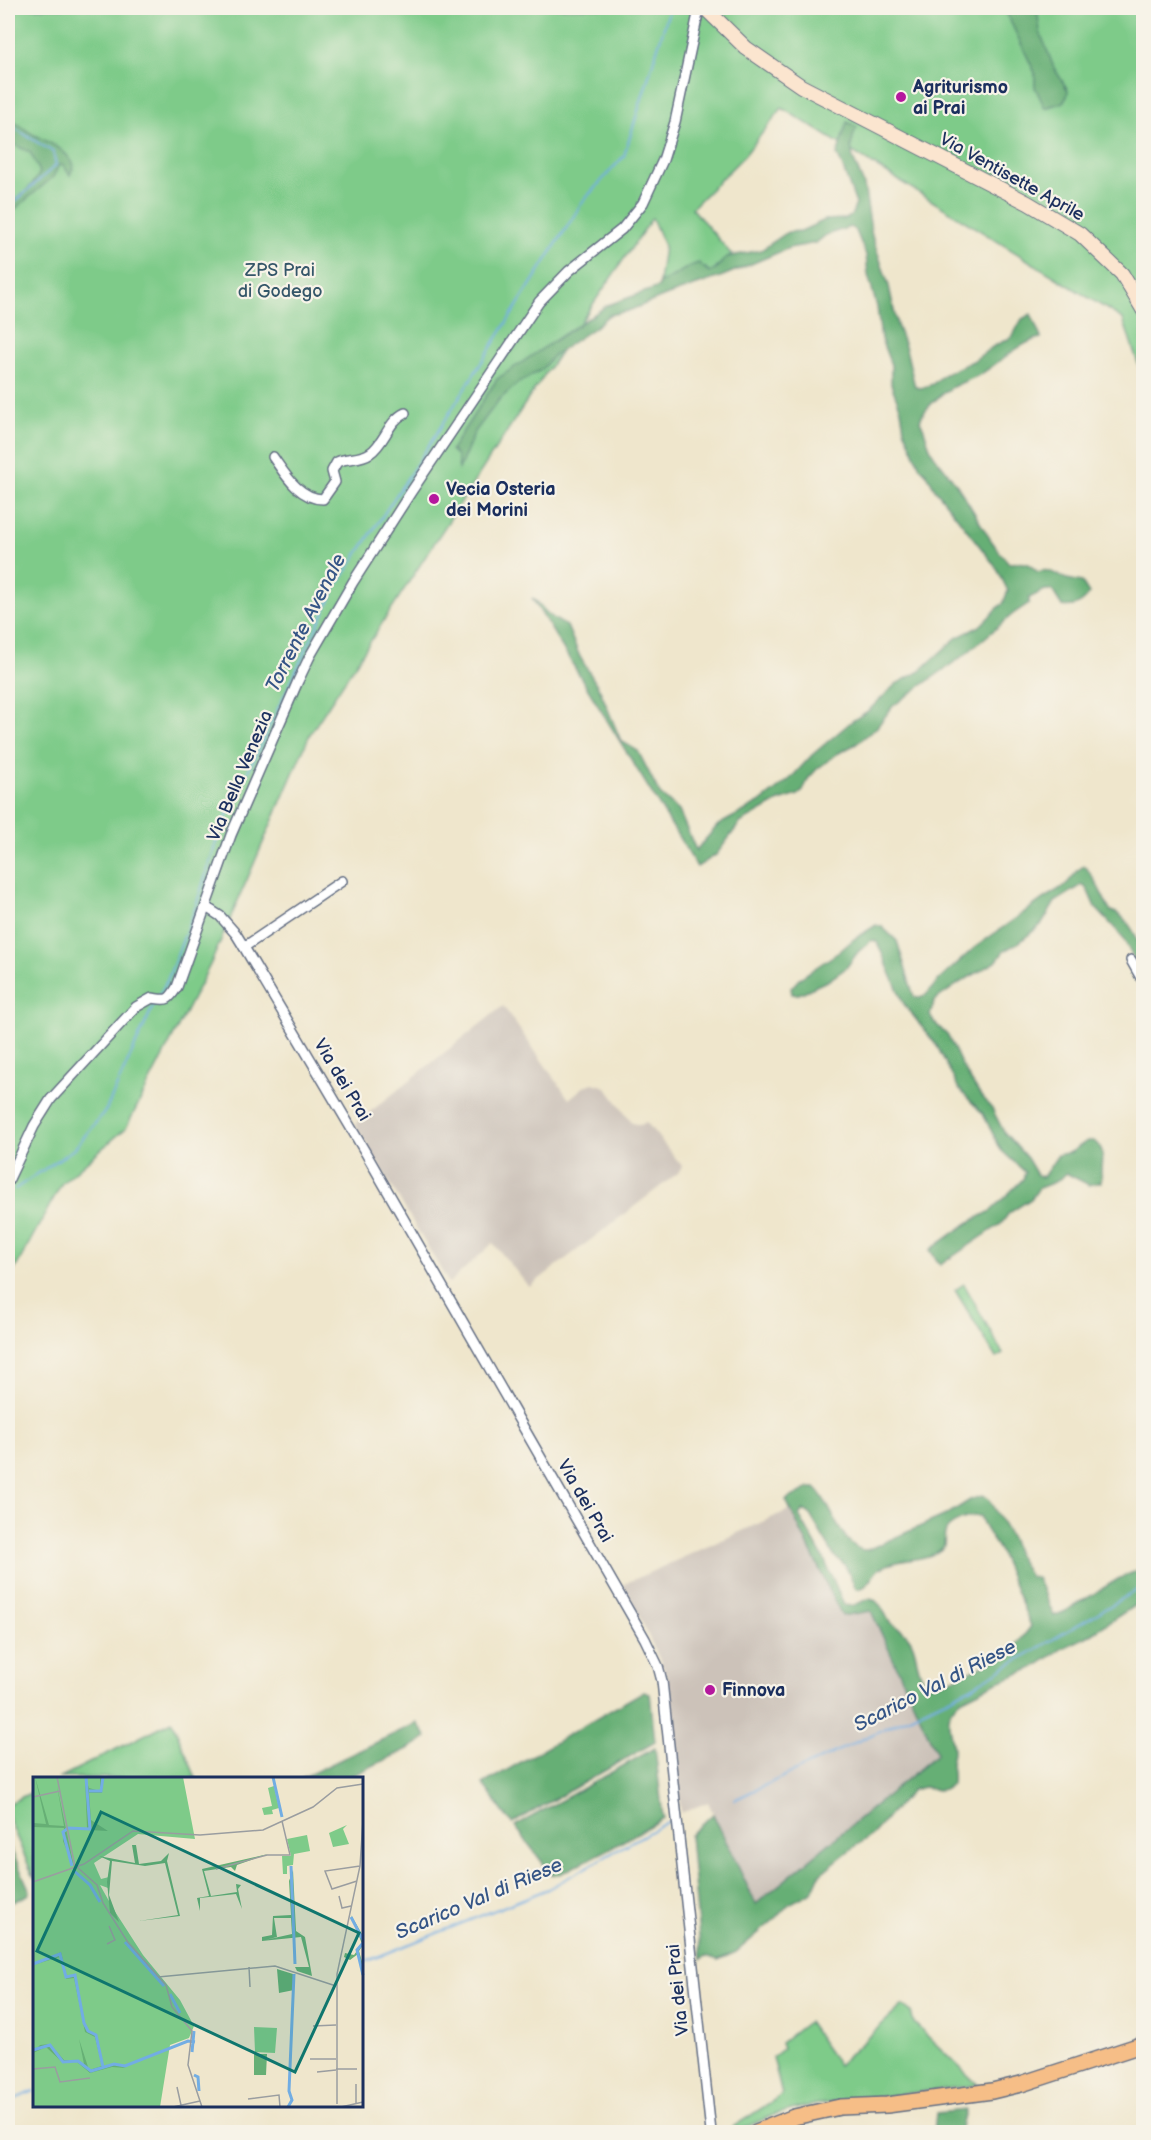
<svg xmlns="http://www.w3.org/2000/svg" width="1151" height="2140" font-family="'Balsamiq Sans',sans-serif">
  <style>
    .industrial { fill: #ccc2b9 }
    .green { fill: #7ecb89; stroke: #4c7d74; stroke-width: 1.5 }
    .forest { fill: #66af75; stroke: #406f6a; stroke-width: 1.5; fill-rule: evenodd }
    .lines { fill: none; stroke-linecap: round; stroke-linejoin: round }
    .stream { stroke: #72ade3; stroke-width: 2 }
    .street-casing { stroke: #656f84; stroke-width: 12 }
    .secondary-casing { stroke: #656f84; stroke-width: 16 }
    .primary-casing { stroke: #656f84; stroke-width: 18 }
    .street { stroke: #fff; stroke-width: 9 }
    .secondary { stroke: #fbe5cf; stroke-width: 14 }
    .primary { stroke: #f6be87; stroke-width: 15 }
    .poi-dot { fill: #b5179e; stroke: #f7f3e8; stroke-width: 2 }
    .labels { text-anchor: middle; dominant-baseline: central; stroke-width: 4.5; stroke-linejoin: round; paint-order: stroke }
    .poi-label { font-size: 18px; font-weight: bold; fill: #1b2f5e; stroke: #f7f3e8; text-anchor: start }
    .street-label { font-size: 18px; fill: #1b2f5e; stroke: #f7f3e8 }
    .park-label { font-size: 18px; fill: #345669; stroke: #f7f3e8 }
    .water-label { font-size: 20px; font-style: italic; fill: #355586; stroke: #f7f3e8 }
    .inset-river { fill: none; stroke: #72ade3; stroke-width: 3 }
    .inset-road { fill: none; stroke: #9a9da0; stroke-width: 1.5 }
    .view { fill: #0f766e; fill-opacity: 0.15; stroke: #0f766e; stroke-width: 3 }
    .inset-edge { fill: none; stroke: #1b2f5e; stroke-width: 3 }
  </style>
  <rect width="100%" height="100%" fill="#f7f3e8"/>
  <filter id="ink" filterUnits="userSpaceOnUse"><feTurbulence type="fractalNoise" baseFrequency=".0167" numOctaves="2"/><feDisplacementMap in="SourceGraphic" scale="12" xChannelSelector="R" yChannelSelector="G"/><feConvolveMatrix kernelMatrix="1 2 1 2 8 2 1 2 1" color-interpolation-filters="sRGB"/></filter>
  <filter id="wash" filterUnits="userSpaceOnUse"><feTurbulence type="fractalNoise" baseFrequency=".008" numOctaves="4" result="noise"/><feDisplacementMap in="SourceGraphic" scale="24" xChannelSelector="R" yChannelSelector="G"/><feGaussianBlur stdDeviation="1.35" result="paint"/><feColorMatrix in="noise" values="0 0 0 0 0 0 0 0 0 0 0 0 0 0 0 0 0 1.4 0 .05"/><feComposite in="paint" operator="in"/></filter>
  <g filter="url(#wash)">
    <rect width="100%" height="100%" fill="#efe6cc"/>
    <g class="industrial">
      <path d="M503,1006L569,1099L585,1086L593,1083L606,1087L632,1123L641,1125L646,1122L682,1166L678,1173L529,1287L493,1243L449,1283L355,1124Z"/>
      <path d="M791,1509L841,1616L871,1611L937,1754L755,1905L708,1802L681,1813L666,1673L624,1584Z"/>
    </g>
    <g class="green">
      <path d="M8,8H1143V378L1123,319L782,108L745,155L692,208L732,255C722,258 719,269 709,272L705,267L688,269L659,283L664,246L652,218L528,399L310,734L211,963L126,1128L62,1183L8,1282Z"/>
      <path d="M964,1284L1003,1354L996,1358L955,1290Z"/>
      <path d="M172,1721L196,1778H59Z"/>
      <path d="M34,1791V1878L8,1817V1804Z"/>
      <path d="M903,2005L911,2012L914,2023L978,2085L811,2105L776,2114L734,2132H725L782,2095L773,2057L783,2049L781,2043L808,2022L838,2065Z"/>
    </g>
    <g class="forest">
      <path d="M1004,8H1037L1040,32L1054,68L1068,90L1067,97L1063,102L1045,108L1035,87V73Z"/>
      <path d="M8,117C17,123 26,131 36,136C52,144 65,149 74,165L70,175L63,165H59L53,177L8,215V204C20,198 34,185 40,172L30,152L8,142Z"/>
      <path d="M847,122L857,127L854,133L851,146L853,158L864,185L872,236L889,286L897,325L906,349L915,387L921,388L933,384L943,375L973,361L994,346L1012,337L1022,319L1031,314L1041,338C1022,341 997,364 981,374C972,380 960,382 951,388C941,394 922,410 920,421C927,432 926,444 934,455C943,468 954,479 962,493C978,517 989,542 1009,563C1025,562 1026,561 1038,572C1051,567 1055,576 1067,579C1072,580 1077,581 1082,582L1089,593C1084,604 1073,608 1062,606L1052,590H1045L1029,598V603L1013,614L967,653L893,706L877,727L856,744L837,754L817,769L808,779L803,791L798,795L779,801L740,823L716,855L697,867L532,598C539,602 540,606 546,612C552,618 559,622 567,626L580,657L600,690L621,741L638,751L660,794L679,811L696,850L718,825L759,803L790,779L812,755L852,721L868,711L896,684L920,671L956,638L980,626L1003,603L1008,591L996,567L935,489L926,473L920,467L904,429L901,410L891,384V365L881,339L877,307L868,275L866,255L856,231L850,227L826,235L816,243L789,248L723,276L668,295L628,311L609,315L595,327L553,356L541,370L518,383L498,401L474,433L459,469L457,456L451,450L497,379L608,305L659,287V283C673,279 685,266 699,263L709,272L715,270L727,257L761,250L788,232L801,231L825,220L845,219L851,216L856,204L840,160L837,155Z"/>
      <path d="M1084,866C1094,873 1103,900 1111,911C1127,914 1141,942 1143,958C1144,964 1143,971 1143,977L1122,936L1095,907L1087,889L1082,885L1055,902L1042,924L1021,941L1004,951L996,962L961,982L938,998L934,1002L930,1015L934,1022L948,1036L962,1066L980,1095L992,1109L1004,1132L1027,1158L1037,1175L1043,1177L1058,1155L1071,1152L1087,1141H1094C1107,1152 1101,1158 1101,1171C1101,1174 1102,1178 1101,1182L1089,1185L1066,1173L1057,1181L1039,1188L1031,1199L1009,1213L1001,1224L940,1265L930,1250L968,1223L991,1211L1023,1179L1025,1172L1001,1150L983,1114L959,1089L937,1046L904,1004L877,942L872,940L858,952L846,968L829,980L799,994H792L791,988L800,978L839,952L854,939L876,925L882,927L897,941L914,997L920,998L926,995L939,980L974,948L1043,899L1066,885L1078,870Z"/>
      <path d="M809,1488H815C831,1501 842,1552 867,1550L948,1514L970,1500L982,1496L988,1498L1011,1538L1017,1555L1030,1577L1037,1578L1054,1616L1066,1611L1118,1579L1143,1568V1600L1088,1636L1063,1648L1033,1668L995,1683L959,1701C941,1717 952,1732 953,1750C953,1755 951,1760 951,1765C952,1771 953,1776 952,1783L945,1789L937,1790L924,1787L912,1790L872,1835L851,1849L820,1874L812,1892L789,1904L776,1918L736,1952L718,1960L706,1956L701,1959L690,1835L713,1814L756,1904L937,1754L871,1611L842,1616L786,1500ZM803,1510L809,1513L835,1557L845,1565L856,1589C871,1588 869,1577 879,1569C897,1557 923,1563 940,1550C947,1546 943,1540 945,1533C947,1523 970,1515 980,1516L985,1528L999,1550L1031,1626C1028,1631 1014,1648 1009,1652C1000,1659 941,1685 930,1685C907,1667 928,1641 890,1623C884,1613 882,1603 871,1598L852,1606L844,1605L825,1561L799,1515Z"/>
      <path d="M644,1691L650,1693L655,1742L513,1823L506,1816L483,1784Z"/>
      <path d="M417,1723L427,1737L410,1748L347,1778H302Z"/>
      <path d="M655,1748L663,1818L613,1847L558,1875L551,1874L515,1826Z"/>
      <path d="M8,1843L30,1891L28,1895L8,1904Z"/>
      <path d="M965,2110L960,2132H934L936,2113Z"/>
    </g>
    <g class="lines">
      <g class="stream">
        <path d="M8,124L53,152L56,165L8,208"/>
        <path d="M158,997L167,981L196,906L220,830L336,587L435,436L584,200L624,156L670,8"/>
        <path d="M15,1189L74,1149L106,1110L155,1002"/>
        <path d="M8,1197L9,1195"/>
        <path d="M734,1800L968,1689L1144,1586"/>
        <path d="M362,1963L548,1889L669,1821"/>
        <path d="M8,2102L34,2091"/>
      </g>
    </g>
  </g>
  <g filter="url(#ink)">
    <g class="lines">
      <g class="street-casing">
        <g id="street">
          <path d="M273,457C285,474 299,499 323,499L335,482L332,471L337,462C347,457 360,460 370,453C385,443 388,421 405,413"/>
          <path d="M206,907L220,916L236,934L244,947L364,1150L645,1639L658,1666L662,1681L711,2132"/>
          <path d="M244,947L342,881"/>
          <path d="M1131,960L1144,983"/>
          <path d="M8,1181L34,1126L51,1099L136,1007L152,998C167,1000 168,1002 177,987L231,835L298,681L310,656L353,582L411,492L539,302L569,271L622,229L643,203L663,160L675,122L698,14L704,8"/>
        </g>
      </g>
      <g class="secondary-casing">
        <path id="secondary" d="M705,8L746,48L801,86L1028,203L1080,234L1122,274L1144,311"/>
      </g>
      <g class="primary-casing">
        <path id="primary" d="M756,2132L794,2117L840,2107L887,2105L992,2091L1021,2084L1144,2044"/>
      </g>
      <use href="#street" class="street"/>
      <use href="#secondary" class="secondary"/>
      <use href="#primary" class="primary"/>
    </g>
  </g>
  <g class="poi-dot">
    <circle cx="901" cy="97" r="6"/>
    <circle cx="434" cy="499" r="6"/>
    <circle cx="710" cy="1690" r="6"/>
  </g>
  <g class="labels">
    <g class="poi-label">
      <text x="913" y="87">Agriturismo<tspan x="913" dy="21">ai Prai</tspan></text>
      <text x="446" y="489">Vecia Osteria<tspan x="446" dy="21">dei Morini</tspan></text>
      <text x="722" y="1690">Finnova</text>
    </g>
    <g class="street-label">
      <text transform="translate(1012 177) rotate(29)">Via Ventisette Aprile</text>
      <text transform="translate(240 776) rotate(-67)">Via Bella Venezia</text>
      <text transform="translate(342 1080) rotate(59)">Via dei Prai</text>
      <text transform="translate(585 1501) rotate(60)">Via dei Prai</text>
      <text transform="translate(678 1990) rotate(-96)">Via dei Prai</text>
    </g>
    <g class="park-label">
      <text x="280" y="270">ZPS Prai<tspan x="280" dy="21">di Godego</tspan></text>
    </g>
    <g class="water-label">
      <text transform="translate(306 623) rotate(-63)">Torrente Avenale</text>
      <text transform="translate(935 1686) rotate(-27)">Scarico Val di Riese</text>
      <text transform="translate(479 1899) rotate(-23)">Scarico Val di Riese</text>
    </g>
  </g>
  <g transform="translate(33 1777)">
    <rect width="330" height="330" fill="#efe6cc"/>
    <path d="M0,0H150L162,62L105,57L61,86L68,102L76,100L75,111L67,108L81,133L110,178L147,223L161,249L156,261L137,268L127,330H0ZM241,9L246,31L239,33L240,37L231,38L229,31L239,29L235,11ZM314,48L310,52L316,67L300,70L296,56ZM274,58L277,74L261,77L260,88L254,89V97H250L249,79H258L254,62ZM221,250L244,251L242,276L222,275Z" fill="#7ecb89"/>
    <path d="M2,0L16,48L31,49L24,9L41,90L30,64L31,51L0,50V46L13,47ZM52,0L56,11L67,14V0H70L69,16H56L58,43L75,54L36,52L54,51ZM99,68H103L106,87L128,84L136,76L134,84L147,139L106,144L145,138L132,86L112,89L79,84L76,118L86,145L77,136L74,105L77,84L66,79L102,86ZM235,77L204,88L202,94L198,90L171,94L178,119L204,115L203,107L208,108L205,112L209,132L203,117L167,121V134L164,121L176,119L169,92ZM260,93L263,154L272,160L279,199L264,194L262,190H276L268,160L229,164V160L239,158L240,139L258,138L256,104ZM241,141H258L259,157L232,163L244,160ZM318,138L330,159V168L326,174L330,188V203L325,177L317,183L311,180L312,176L321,178L329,167ZM28,175L34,200L43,198L51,245L56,255L63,258L71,291L83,287L93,291L79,290L57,296L44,285H29L13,270L0,276L7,268L17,267L31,283L45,284L51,287L46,262L56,293L69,289L62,260L52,255L41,201L33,202L27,180L0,188ZM244,192L260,197L261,213L246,216ZM221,277H234L233,298H221Z" fill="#66af75" fill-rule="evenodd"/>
    <path class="inset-river" d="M240,0L249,40M56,14H68L70,0M39,89L30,55L35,51L57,52L53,0M258,89L262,187M40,93L57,108L67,125M318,140L330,163M92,165L131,209M330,166L324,173L330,198M0,187L27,177L33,200L42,198L51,246L55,254L63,258L70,290M137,217L147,236M0,273L17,268L30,285L45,284L58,294L81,287L92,289L155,264L162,265M159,275L161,254M161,298L165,300L166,314M255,330L259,323L256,314L261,197"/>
    <path class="inset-road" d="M24,0L42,90M0,20L27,14M44,90L64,108L70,126L94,164L133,208L139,230L159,254L155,288L169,330M183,92L234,78H257L249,44M324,104L299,112L292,94L327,89M0,105L51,87L100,54L167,58L230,53L280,30L304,11L330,7M306,119L309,131L318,129M74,167L82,163L76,149M216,190L217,210M125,200L242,189L303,209M280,249L303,248M277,282H303M0,292L22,290L27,305L57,301M303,292H324M284,295L303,293M323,307V327M144,310L148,328M215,322L246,318L247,330M304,327V197L327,89L330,43M140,330L167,324M308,330L330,325"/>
    <path class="view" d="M68,35L326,156L262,295L4,174Z"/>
    <rect width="330" height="330" class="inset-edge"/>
  </g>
  <rect width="1151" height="2140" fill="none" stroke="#f7f3e8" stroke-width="30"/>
</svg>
